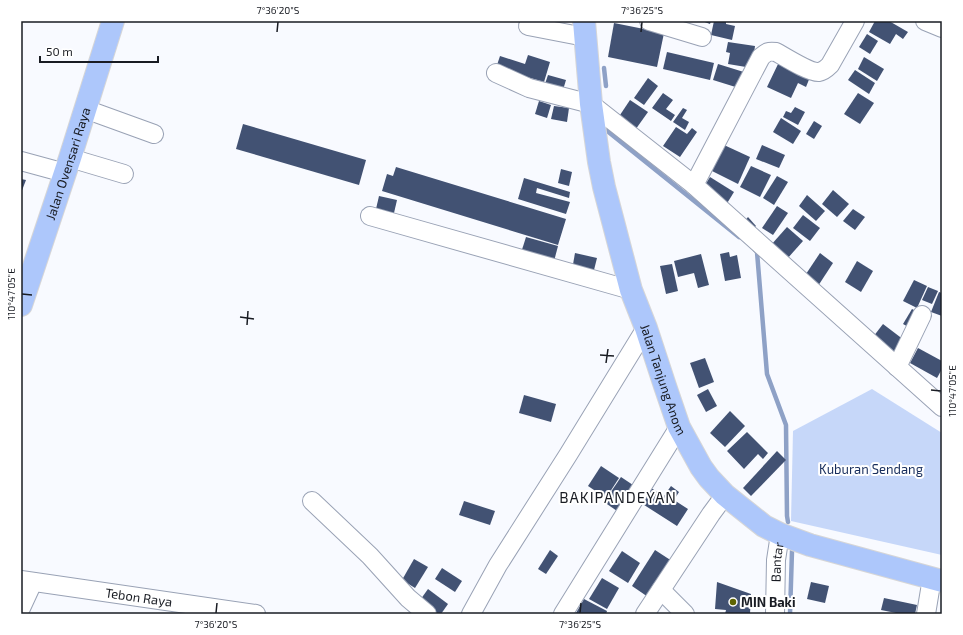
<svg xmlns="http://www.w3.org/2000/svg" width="963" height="635" font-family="'Exo 2',sans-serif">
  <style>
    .green { fill: #c6d7f9 }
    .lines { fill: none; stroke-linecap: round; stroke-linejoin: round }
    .stream { stroke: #8ea1c6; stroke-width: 4.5 }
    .building { fill: #425273 }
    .minor-casing { stroke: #99a2b5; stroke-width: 20 }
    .major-casing { stroke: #d6d6d7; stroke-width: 24 }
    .minor { stroke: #fff; stroke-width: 18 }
    .major { stroke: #adc7fb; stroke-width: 22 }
    .ticks { fill: none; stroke: #191c23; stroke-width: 1.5 }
    .poi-dot { fill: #5f6502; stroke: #fff; stroke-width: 1.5 }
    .labels { text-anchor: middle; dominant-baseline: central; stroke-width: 4; stroke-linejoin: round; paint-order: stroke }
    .street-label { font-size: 13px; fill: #191c23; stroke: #fff }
    .park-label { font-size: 13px; fill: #172d5c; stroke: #fff }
    .poi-label { font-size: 13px; font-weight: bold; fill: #191c23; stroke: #fff; text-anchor: start }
    .quarter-label { font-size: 15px; letter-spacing: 1px; fill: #191c23; stroke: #fff }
    .neatline { fill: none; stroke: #191c23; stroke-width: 1.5 }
    .ticks-label { font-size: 10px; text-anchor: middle; fill: #191c23 }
  </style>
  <rect width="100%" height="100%" fill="#f8faff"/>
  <path class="green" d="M872,389L942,433V555L791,521L793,431Z"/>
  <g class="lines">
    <g class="stream">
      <path d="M604,68L606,86"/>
      <path d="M606,130L739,237"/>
      <path d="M755,250L757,252L767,374L786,425L787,516L788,522"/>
      <path d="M790,614L792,551"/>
    </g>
  </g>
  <g class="building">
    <path d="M702,21H711L710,24Z"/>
    <path d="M714,21H726V24L735,26L732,40L711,35Z"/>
    <path d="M875,21H889L908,32L903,39L896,34L890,44L869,32Z"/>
    <path d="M614,23L664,33L657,67L608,57Z"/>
    <path d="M867,34L878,41L870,54L859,47Z"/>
    <path d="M728,42L755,46L752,68L728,64L730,53L726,52Z"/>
    <path d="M667,52L714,63L710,80L663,69Z"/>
    <path d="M528,55L550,62L544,82L496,68L500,56L525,64Z"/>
    <path d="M864,57L884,69L877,81L858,69Z"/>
    <path d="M779,62L810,77L806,87L798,83L791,98L767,87Z"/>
    <path d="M718,64L747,73L742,89L713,80Z"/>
    <path d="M855,70L875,83L869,94L848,80Z"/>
    <path d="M548,75L566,80L563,90L545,84Z"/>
    <path d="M648,78L658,86L644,105L634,98Z"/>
    <path d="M663,93L673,100L666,109L675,115L671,121L652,108Z"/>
    <path d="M858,93L874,103L860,124L844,114Z"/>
    <path d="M630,100L648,112L633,133L616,121Z"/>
    <path d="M539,101L551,105L547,118L535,114Z"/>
    <path d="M554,106L569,108L567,122L551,119Z"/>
    <path d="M795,107L805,112L798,125L783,117L786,111L791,113Z"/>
    <path d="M683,108L687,110L682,118L689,122L685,130L673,122Z"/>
    <path d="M781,118L801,131L793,144L773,132Z"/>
    <path d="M814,121L822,126L814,139L806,134Z"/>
    <path d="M243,124L366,160L359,185L236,149Z"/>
    <path d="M676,127L687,134L692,128L697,132L680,157L663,146Z"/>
    <path d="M724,145L750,157L738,184L712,171Z"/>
    <path d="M762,145L785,155L779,168L756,159Z"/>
    <path d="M751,166L771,175L760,197L740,187Z"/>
    <path d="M396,167L566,219L558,245L382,191L387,174L393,176Z"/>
    <path d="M561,169L572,172L569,186L558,183Z"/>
    <path d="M777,176L788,182L774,205L763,198Z"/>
    <path d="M710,177L734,192L726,205L702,190Z"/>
    <path d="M524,178L570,192L569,198L537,188L536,193L570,202L566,214L518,199Z"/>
    <path d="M21,179L26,180L21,193Z"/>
    <path d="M833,190L849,204L837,217L822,204Z"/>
    <path d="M807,195L825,211L816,221L799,206Z"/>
    <path d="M379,196L397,200L394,213L376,209Z"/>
    <path d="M777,206L788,213L773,235L762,228Z"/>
    <path d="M853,209L865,217L855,230L843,221Z"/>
    <path d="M803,215L820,228L810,241L793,228Z"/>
    <path d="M748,217L756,226L751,231L743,223Z"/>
    <path d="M787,227L803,241L787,259L771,245Z"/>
    <path d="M526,237L558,246L553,265L520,256Z"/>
    <path d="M729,252L730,257L737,255L741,278L725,281L720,254Z"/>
    <path d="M575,253L597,258L593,274L572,270Z"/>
    <path d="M820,253L833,263L818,286L804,277Z"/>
    <path d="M701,254L709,285L698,288L694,273L678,277L674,261Z"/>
    <path d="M857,261L873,271L861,292L845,282Z"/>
    <path d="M672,264L678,291L666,294L660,266Z"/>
    <path d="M914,280L927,286L917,308L903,301Z"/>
    <path d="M928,287L938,291L932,304L922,300Z"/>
    <path d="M939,292L942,293V316L931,312Z"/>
    <path d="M912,309L920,313L912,329L903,324Z"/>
    <path d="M883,324L904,340L894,353L873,337Z"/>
    <path d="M918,348L942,361V369L937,378L910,363Z"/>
    <path d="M705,358L714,382L699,388L690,363Z"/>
    <path d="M708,389L717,406L706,412L697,395Z"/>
    <path d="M524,395L556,404L551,422L519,413Z"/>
    <path d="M730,411L745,426L725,447L710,433Z"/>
    <path d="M747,432L768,453L763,459L758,454L744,469L727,451Z"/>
    <path d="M777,451L786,460L751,496L743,488Z"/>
    <path d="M601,466L619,478L606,498L588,486Z"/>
    <path d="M621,477L636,487L620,513L604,502Z"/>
    <path d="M671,486L679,492L674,500L688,509L677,526L641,503L651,488L664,496Z"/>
    <path d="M464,501L495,511L490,525L459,515Z"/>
    <path d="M550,550L558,556L546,574L538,569Z"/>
    <path d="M655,550L675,563L651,599L632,586Z"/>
    <path d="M622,551L640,563L628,583L609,571Z"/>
    <path d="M414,559L428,567L415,588L402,580Z"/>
    <path d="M442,568L462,581L455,592L435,579Z"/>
    <path d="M602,578L619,588L607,609L589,599Z"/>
    <path d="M717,582L751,594L750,614H725L726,610L715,609Z"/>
    <path d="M811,582L829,586L825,603L807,599Z"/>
    <path d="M428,589L448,604L441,614H434L418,603Z"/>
    <path d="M884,598L917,605L915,614H901L881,610Z"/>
    <path d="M584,599L607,611L606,614H579L576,613Z"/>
  </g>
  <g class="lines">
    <g class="minor-casing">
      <g id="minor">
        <path d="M649,21L702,37"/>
        <path d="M925,21L942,28"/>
        <path d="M528,26L585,37"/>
        <path d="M496,73L529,88L591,104L694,185L942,407"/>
        <path d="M85,109L154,134"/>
        <path d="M70,158L124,174"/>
        <path d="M21,161L65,173"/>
        <path d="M694,185L761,57C767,52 768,51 776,52C785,57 810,73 819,72C824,71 827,68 830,65L855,21"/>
        <path d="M370,216L631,290"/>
        <path d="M897,367L922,315"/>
        <path d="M312,501L370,556L408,598L427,614"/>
        <path id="s1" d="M21,580L256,614"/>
        <path d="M661,590L685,614"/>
        <path d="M21,608L33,582"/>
        <path d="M471,614L498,565L568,455L646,328"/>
        <path d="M563,614L679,427"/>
        <path d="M645,614L711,514L725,495"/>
        <path id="s2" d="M775,614L776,560L780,534"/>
        <path d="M926,614L932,578"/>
      </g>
    </g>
    <g class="major-casing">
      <g id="major">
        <path id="s3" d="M584,21L591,104L599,162L604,187L631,290L646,328L665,386L679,427L701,467L709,478L725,495L764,526L780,534L810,545L942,581"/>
        <path id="s4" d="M21,305L70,158L113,21"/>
      </g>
    </g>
    <use href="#minor" class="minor"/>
    <use href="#major" class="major"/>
  </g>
  <path class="ticks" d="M277,32L278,22M641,32L642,22M22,294L32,295M240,317L254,319M247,325L248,311M600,355L614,356M606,363L608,349M931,390L941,391M216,613L217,603M580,613L581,603"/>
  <circle class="poi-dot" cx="733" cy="602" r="4"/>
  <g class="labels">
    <g class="street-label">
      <text stroke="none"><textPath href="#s4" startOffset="149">Jalan Ovensari Raya</textPath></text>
      <text stroke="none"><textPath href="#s3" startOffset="369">Jalan Tanjung Anom</textPath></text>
      <text stroke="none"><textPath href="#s2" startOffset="52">Bantar</textPath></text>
      <text stroke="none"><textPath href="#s1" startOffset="119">Tebon Raya</textPath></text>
    </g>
    <g class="park-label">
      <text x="871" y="469">Kuburan Sendang</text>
    </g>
    <g class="poi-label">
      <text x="741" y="602">MIN Baki</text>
    </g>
    <g class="quarter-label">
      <text x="618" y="497">BAKIPANDEYAN</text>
    </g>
  </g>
  <rect width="963" height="635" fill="none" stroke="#ffffff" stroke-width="44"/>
  <path d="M40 56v6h118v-6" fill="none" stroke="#191c23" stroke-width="2"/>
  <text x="46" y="56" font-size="12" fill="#191c23" stroke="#ffffff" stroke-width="3" paint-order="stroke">50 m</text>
  <rect x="22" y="22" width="919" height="591" class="neatline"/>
  <g class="ticks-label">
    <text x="278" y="14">7°36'20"S</text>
    <text x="642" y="14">7°36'25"S</text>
    <text transform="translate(11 294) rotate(-90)" y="4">110°47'05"E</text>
    <text transform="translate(952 391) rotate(-90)" y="4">110°47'05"E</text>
    <text x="216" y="628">7°36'20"S</text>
    <text x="580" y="628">7°36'25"S</text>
  </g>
</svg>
